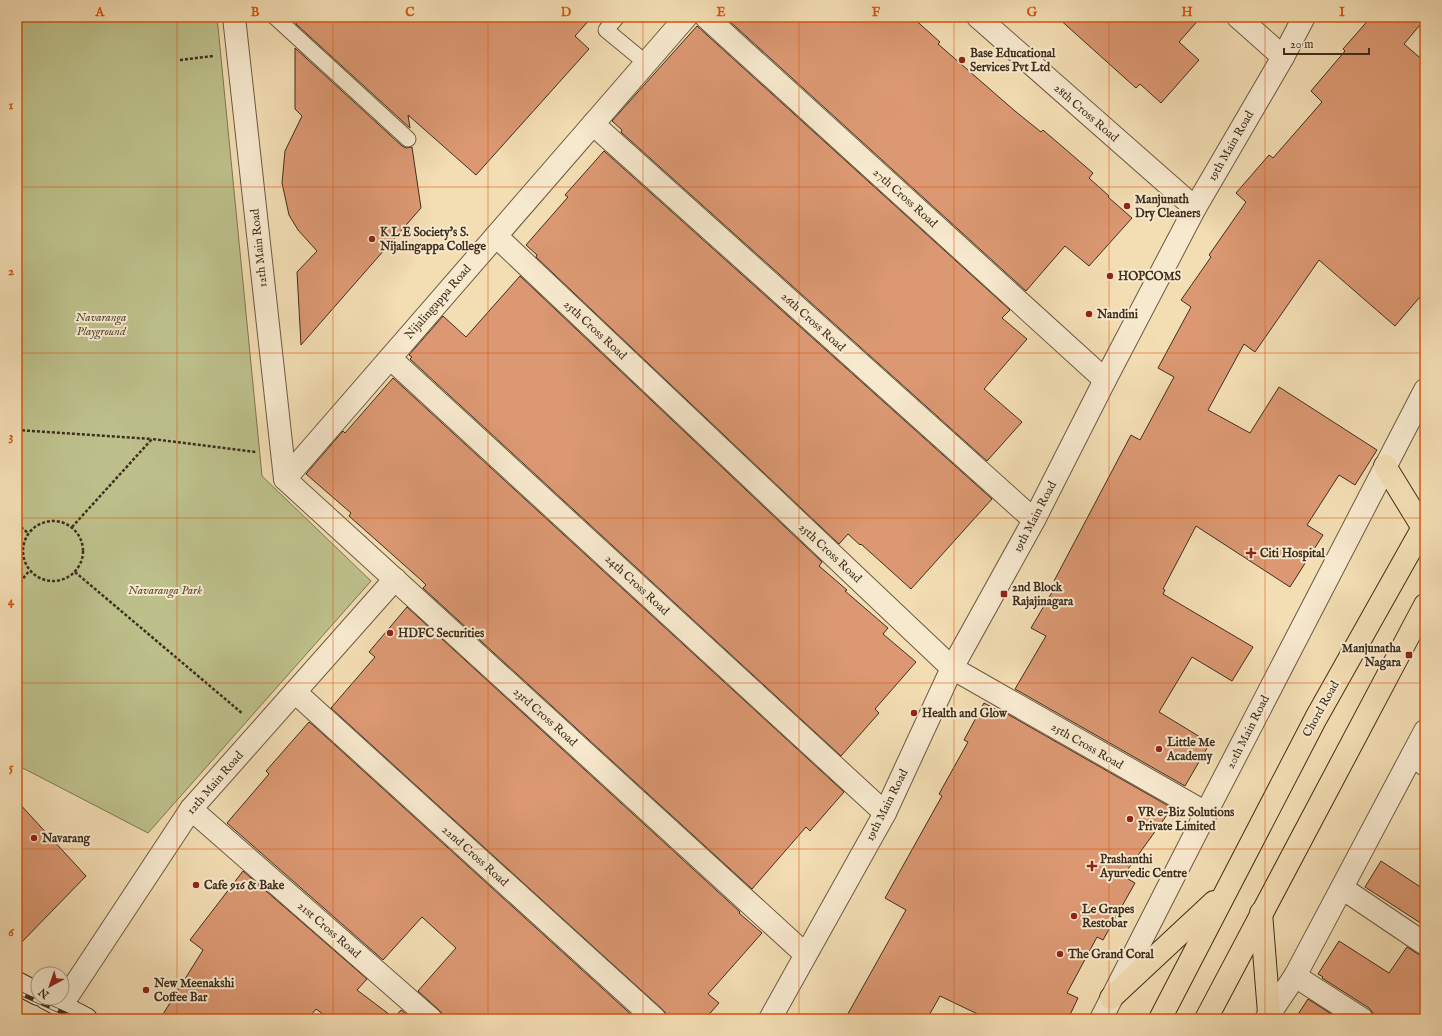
<svg xmlns="http://www.w3.org/2000/svg" width="1442" height="1036" font-family="'IM FELL English',serif">
  <style>
    .green { fill: #bdc08b; stroke: #7e7754 }
    .building { fill: #db9872; stroke: #3f2e1e }
    .lines { fill: none; stroke-linecap: round; stroke-linejoin: round }
    .service-casing { stroke: #6c5a43; stroke-width: 17 }
    .minor-casing { stroke: #6c5a43; stroke-width: 24 }
    .tertiary-casing { stroke: #6c5a43; stroke-width: 24 }
    .secondary-casing { stroke: #3f2e1e; stroke-width: 24 }
    .primary-casing { stroke: #3f2e1e; stroke-width: 24 }
    .path { stroke: #3f2e1e; stroke-width: 2.5; stroke-dasharray: 3 2; stroke-linecap: butt }
    .service { stroke: #f7e9ce; stroke-width: 15 }
    .minor { stroke: #f7e9ce; stroke-width: 22 }
    .tertiary { stroke: #f7e9ce; stroke-width: 22 }
    .secondary { stroke: #f7e9ce; stroke-width: 22 }
    .primary { stroke: #f3ddb3; stroke-width: 22 }
    .rail-casing { stroke: #3f2e1e; stroke-width: 4.5 }
    .rail { stroke: #f7e9ce; stroke-width: 3; stroke-dasharray: 9; stroke-linecap: butt }
    .grid { fill: none; stroke: #d7550e; stroke-width: 1; stroke-opacity: 0.55 }
    .poi-dot { fill: #8f2418; stroke: #f7e9ce; stroke-width: 1.5 }
    .labels { text-anchor: middle; dominant-baseline: central; stroke-width: 4; stroke-linejoin: round; paint-order: stroke }
    .poi-label { font-size: 12px; font-weight: bold; fill: #3f2e1e; stroke: #f7e9ce; text-anchor: start }
    .street-label { font-size: 12px; fill: #3f2e1e; stroke: #f7e9ce }
    .park-label { font-size: 12px; font-style: italic; fill: #584b34; stroke: #f7e9ce }
    .neatline { fill: none; stroke: #d7550e; stroke-width: 1.5 }
    .grid-label { font-size: 13px; text-anchor: middle; font-weight: bold; fill: #d7550e }
  </style>
  <rect width="100%" height="100%" fill="#f3ddb3"/>
  <filter id="stains"><feTurbulence type="fractalNoise" baseFrequency=".005" numOctaves="4"/><feColorMatrix values="0 0 0 0 .2 0 0 0 0 .09 0 0 0 0 .02 0 0 0 .5 -.17"/></filter>
  <radialGradient id="worn" r=".72"><stop offset=".6" stop-color="#630" stop-opacity="0"/><stop offset="1" stop-color="#630" stop-opacity=".3"/></radialGradient>
  <path class="green" d="M17,17H217L262,476L371,581L148,833L17,765Z"/>
  <g class="building">
    <path d="M296,17H592L575,36L589,49L476,175L408,115L410,128L296,24Z"/>
    <path d="M725,17H912L940,42L938,44L1015,111L1041,132L1043,130L1093,173L1089,178L1109,196L1108,197L1132,218L1089,266L1065,246L1026,291Z"/>
    <path d="M1057,17H1201L1179,42L1199,60L1161,103L1140,84L1136,88Z"/>
    <path d="M1371,17H1425V19L1404,44L1425,62V291L1395,326L1319,260L1255,352L1244,344L1208,410L1250,433L1279,387L1377,450L1355,485L1339,475L1307,525L1323,535L1290,587L1196,526L1163,589L1165,590L1163,594L1253,647L1232,681L1192,657L1159,712L1210,743L1185,786L1015,689L1046,636L1031,628L1058,582L1054,581L1131,435L1140,440L1174,377L1158,368L1191,307L1181,300L1211,257L1209,255L1246,202L1236,193L1269,155L1273,158L1322,102L1311,91L1345,51L1343,49Z"/>
    <path d="M697,26L1010,310L1002,318L1027,339L984,389L1022,422L987,461L621,132L622,130L612,121Z"/>
    <path d="M295,48L402,146L406,148L412,147L421,208L301,345L297,272L317,251L298,230L289,215L282,183L285,151L302,116L295,109Z"/>
    <path d="M604,151L992,499L911,589L861,544L860,545L848,534L839,544L536,257L537,255L526,245L568,197L565,195Z"/>
    <path d="M520,276L822,562L819,566L847,590L845,591L888,628L883,634L916,662L875,709L879,713L841,756L410,359L412,357L409,355L443,316L466,337Z"/>
    <path d="M393,378L844,792L810,831L806,827L752,889L423,588L426,585L421,580L349,516L351,513L306,474L343,431L345,433Z"/>
    <path d="M407,607L740,912L739,913L762,933L708,994L719,1003L705,1019H667V1015L663,1010L331,708L375,657L369,652Z"/>
    <path d="M984,703L1001,712L1002,711L1172,808L1123,876L1135,883L1103,940L1097,937L1067,993L1078,998L1068,1019H988L940,996L927,1019H845L906,910L885,898L942,796L939,794L968,742L964,740Z"/>
    <path d="M309,722L314,726L636,1019H443V1015L439,1010L418,991L456,948L422,917L383,960L227,823L269,774L266,771Z"/>
    <path d="M17,801L86,876L17,947Z"/>
    <path d="M1381,861L1425,890V929L1421,926L1422,924L1365,887Z"/>
    <path d="M243,871L367,979L357,990L394,1018L401,1010L412,1019H330L316,1009L308,1019H160L203,950L190,940Z"/>
    <path d="M1339,941L1389,973L1407,947L1418,954L1425,956V1007L1417,1019H1374L1373,1013L1369,1008L1322,978L1323,977L1318,974Z"/>
    <path d="M1308,999L1339,1019H1295Z"/>
  </g>
  <g class="lines">
    <g class="service-casing">
      <g id="service">
        <path d="M275,17L408,139"/>
        <path d="M617,17L606,30L646,63"/>
      </g>
    </g>
    <g class="minor-casing">
      <g id="minor">
        <path d="M706,17L1105,380"/>
        <path d="M1238,17L1283,57"/>
        <path d="M593,124L1034,520"/>
        <path d="M1195,208L1283,57L1304,17"/>
        <path d="M496,236L952,668L1206,813"/>
        <path d="M390,358L885,813"/>
        <path d="M285,479L686,17"/>
        <path d="M295,692L655,1019"/>
        <path d="M1413,754L1425,765"/>
        <path d="M191,809L431,1019"/>
        <path d="M1342,888L1425,944"/>
        <path d="M1295,976L1362,1019"/>
        <path d="M61,1006L191,809L395,579"/>
      </g>
    </g>
    <g class="tertiary-casing">
      <g id="tertiary">
        <path d="M234,17L285,479L805,954"/>
        <path d="M770,1019L885,813L952,668L1034,520L1105,380L1195,208L978,17"/>
        <path d="M1101,1019L1206,813L1425,390"/>
        <path d="M1266,1019L1295,976L1425,731"/>
      </g>
    </g>
    <g class="secondary-casing">
      <g id="secondary">
        <path d="M17,983L38,994"/>
        <path d="M46,998L86,1019"/>
      </g>
    </g>
    <g class="primary-casing">
      <g id="primary">
        <path d="M1385,466L1423,528"/>
        <path d="M1261,913L1269,1013"/>
        <path d="M1111,998L1214,902"/>
        <path d="M1160,1019L1316,718L1425,524"/>
        <path d="M1206,1019L1425,605"/>
      </g>
    </g>
    <g class="path">
      <path d="M180,60L213,56"/>
      <path d="M17,430L152,439"/>
      <circle cx="53" cy="551" r="30"/>
      <path d="M17,524L28,533"/>
      <path d="M72,527L152,439L256,452"/>
      <path d="M75,572L243,714"/>
      <path d="M17,586L29,571"/>
    </g>
    <use href="#service" class="service"/>
    <use href="#minor" class="minor"/>
    <use href="#tertiary" class="tertiary"/>
    <use href="#secondary" class="secondary"/>
    <use href="#primary" class="primary"/>
    <g class="rail-casing">
      <path id="rail" d="M17,992L77,1019"/>
    </g>
    <use href="#rail" class="rail"/>
  </g>
  <path class="grid" d="M177,17V1019M333,17V1019M488,17V1019M643,17V1019M799,17V1019M954,17V1019M1109,17V1019M1265,17V1019M17,187H1425M17,353H1425M17,518H1425M17,683H1425M17,849H1425"/>
  <g class="poi-dot">
    <circle cx="962" cy="60" r="4"/>
    <circle cx="1127" cy="206" r="4"/>
    <circle cx="372" cy="239" r="4"/>
    <circle cx="1110" cy="276" r="4"/>
    <circle cx="1089" cy="314" r="4"/>
    <path d="M1249 547h4v4h4v4h-4v4h-4v-4h-4v-4h4z"/>
    <rect x="1000" y="590" width="8" height="8" rx="2"/>
    <circle cx="390" cy="633" r="4"/>
    <rect x="1405" y="651" width="8" height="8" rx="2"/>
    <circle cx="914" cy="713" r="4"/>
    <circle cx="1159" cy="749" r="4"/>
    <circle cx="1130" cy="819" r="4"/>
    <circle cx="34" cy="838" r="4"/>
    <path d="M1090 860h4v4h4v4h-4v4h-4v-4h-4v-4h4z"/>
    <circle cx="196" cy="885" r="4"/>
    <circle cx="1074" cy="916" r="4"/>
    <circle cx="1060" cy="954" r="4"/>
    <circle cx="146" cy="990" r="4"/>
  </g>
  <g class="labels">
    <g class="poi-label">
      <text x="970" y="53">Base Educational<tspan x="970" dy="14">Services Pvt Ltd</tspan></text>
      <text x="1135" y="199">Manjunath<tspan x="1135" dy="14">Dry Cleaners</tspan></text>
      <text x="380" y="232">K L E Society's S.<tspan x="380" dy="14">Nijalingappa College</tspan></text>
      <text x="1118" y="276">HOPCOMS</text>
      <text x="1097" y="314">Nandini</text>
      <text x="1260" y="553">Citi Hospital</text>
      <text x="1012" y="587">2nd Block<tspan x="1012" dy="14">Rajajinagara</tspan></text>
      <text x="398" y="633">HDFC Securities</text>
      <text x="1401" y="648" text-anchor="end">Manjunatha<tspan x="1401" dy="14">Nagara</tspan></text>
      <text x="922" y="713">Health and Glow</text>
      <text x="1167" y="742">Little Me<tspan x="1167" dy="14">Academy</tspan></text>
      <text x="1138" y="812">VR e-Biz Solutions<tspan x="1138" dy="14">Private Limited</tspan></text>
      <text x="42" y="838">Navarang</text>
      <text x="1100" y="859">Prashanthi<tspan x="1100" dy="14">Ayurvedic Centre</tspan></text>
      <text x="204" y="885">Cafe 916 &amp; Bake</text>
      <text x="1082" y="909">Le Grapes<tspan x="1082" dy="14">Restobar</tspan></text>
      <text x="1068" y="954">The Grand Coral</text>
      <text x="154" y="983">New Meenakshi<tspan x="154" dy="14">Coffee Bar</tspan></text>
    </g>
    <g class="street-label">
      <text transform="translate(1086 113) rotate(41)">28th Cross Road</text>
      <text transform="translate(1231 146) rotate(-60)">19th Main Road</text>
      <text transform="translate(905 198) rotate(42)">27th Cross Road</text>
      <text transform="translate(259 248) rotate(-96)">12th Main Road</text>
      <text transform="translate(438 302) rotate(-49)">Nijalingappa Road</text>
      <text transform="translate(813 322) rotate(42)">26th Cross Road</text>
      <text transform="translate(595 330) rotate(43)">25th Cross Road</text>
      <text transform="translate(1035 517) rotate(-62)">19th Main Road</text>
      <text transform="translate(830 553) rotate(43)">25th Cross Road</text>
      <text transform="translate(637 585) rotate(43)">24th Cross Road</text>
      <text transform="translate(1321 709) rotate(-61)">Chord Road</text>
      <text transform="translate(545 717) rotate(42)">23rd Cross Road</text>
      <text transform="translate(1248 732) rotate(-63)">20th Main Road</text>
      <text transform="translate(1087 746) rotate(30)">25th Cross Road</text>
      <text transform="translate(215 783) rotate(-49)">12th Main Road</text>
      <text transform="translate(887 805) rotate(-63)">19th Main Road</text>
      <text transform="translate(475 856) rotate(42)">22nd Cross Road</text>
      <text transform="translate(329 930) rotate(41)">21st Cross Road</text>
    </g>
    <g class="park-label">
      <text x="101" y="317">Navaranga<tspan x="101" dy="14">Playground</tspan></text>
      <text x="165" y="590">Navaranga Park</text>
    </g>
  </g>
  <rect width="1442" height="1036" fill="none" stroke="#f3ddb3" stroke-width="44"/>
  <g transform="translate(50 986) rotate(220)"><circle r="19" fill="#f7e9ce" stroke="#ad9e88"/>
  <path d="M0-3L7 15L0 10L-7 15Z" fill="#8f2418"/>
  <text y="-6" font-size="11" font-weight="bold" text-anchor="middle" fill="#3f2e1e">N</text>
  </g>
  <path d="M1284 48v6h85v-6" fill="none" stroke="#3f2e1e" stroke-width="2"/>
  <text x="1290" y="48" font-size="12" fill="#3f2e1e" stroke="#f7e9ce" stroke-width="3" paint-order="stroke">20 m</text>
  <rect x="22" y="22" width="1398" height="992" class="neatline"/>
  <g class="grid-label">
    <text x="100" y="16">A</text>
    <text x="255" y="16">B</text>
    <text x="410" y="16">C</text>
    <text x="566" y="16">D</text>
    <text x="721" y="16">E</text>
    <text x="876" y="16">F</text>
    <text x="1032" y="16">G</text>
    <text x="1187" y="16">H</text>
    <text x="1342" y="16">I</text>
    <text x="11" y="109">1</text>
    <text x="11" y="275">2</text>
    <text x="11" y="440">3</text>
    <text x="11" y="605">4</text>
    <text x="11" y="771">5</text>
    <text x="11" y="936">6</text>
  </g>
  <rect width="100%" height="100%" filter="url(#stains)"/>
  <rect width="100%" height="100%" fill="url(#worn)"/>
</svg>
